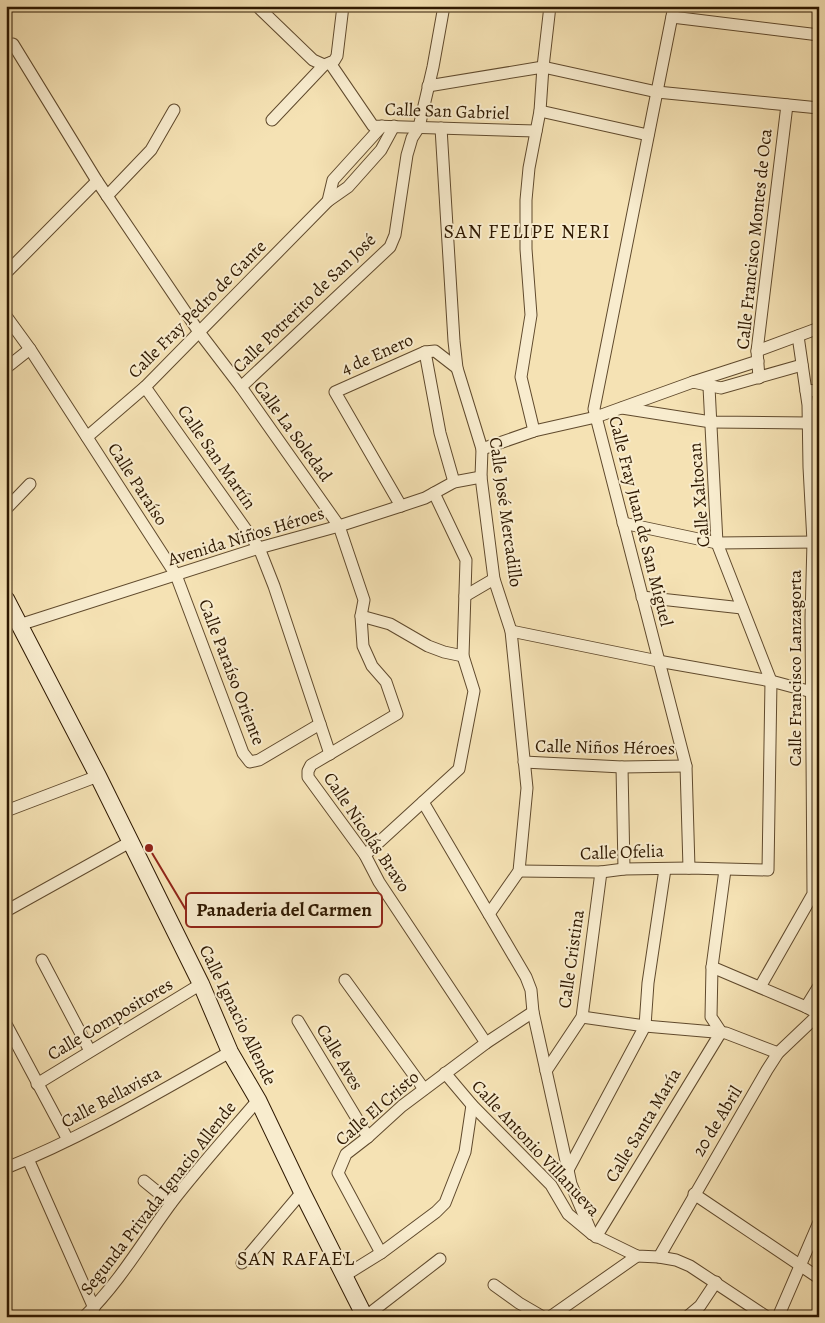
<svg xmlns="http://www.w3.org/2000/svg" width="825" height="1323" font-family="Alegreya,serif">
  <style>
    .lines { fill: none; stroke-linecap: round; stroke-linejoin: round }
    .street-casing { stroke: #604a2d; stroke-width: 13 }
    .secondary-casing { stroke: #2e1800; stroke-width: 18 }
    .street { stroke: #f8ecce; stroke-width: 11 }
    .secondary { stroke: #f8ecce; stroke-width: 16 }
    .labels { text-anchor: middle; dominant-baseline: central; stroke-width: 4; stroke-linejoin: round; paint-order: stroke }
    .street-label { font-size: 18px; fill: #2e1800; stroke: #f8ecce }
    .quarter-label { font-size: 20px; letter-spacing: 1px; fill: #2e1800; stroke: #f8ecce }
    .leader { fill: none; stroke: #8f2418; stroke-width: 2 }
    .callout-dot { fill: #8f2418; stroke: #f8ecce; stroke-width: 2 }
    .callout { fill: #f8ecce; stroke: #8f2418; stroke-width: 2 }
    .callout-label { font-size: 19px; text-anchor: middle; font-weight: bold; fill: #2e1800 }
  </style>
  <rect width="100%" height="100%" fill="#f5e2b4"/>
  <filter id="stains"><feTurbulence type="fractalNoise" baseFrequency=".004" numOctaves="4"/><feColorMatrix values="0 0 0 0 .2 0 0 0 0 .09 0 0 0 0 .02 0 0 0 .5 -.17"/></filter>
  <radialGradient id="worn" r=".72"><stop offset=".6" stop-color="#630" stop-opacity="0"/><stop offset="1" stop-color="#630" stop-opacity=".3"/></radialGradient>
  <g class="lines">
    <g class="street-casing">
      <g id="street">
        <path d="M257,6L313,60L324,65"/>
        <path d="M674,6L594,409L686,766L689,868"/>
        <path d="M672,17L819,35"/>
        <path d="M13,44L97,181L199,332L241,387L339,526L364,600L361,616L363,646L372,666L386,682L397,714L311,765L308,771V777L365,855L379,882L486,1043"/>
        <path d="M330,63L373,126L536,131"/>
        <path d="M428,86L543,67L657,92L819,108"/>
        <path d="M540,111L648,135"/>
        <path d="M272,120L324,65L334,61L337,56L343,6"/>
        <path d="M441,128L454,341L457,368L482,449L481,477L494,579L511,631L527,788L519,871L489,914"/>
        <path d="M107,196L151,150L174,110"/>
        <path d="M328,201L333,180L382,126"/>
        <path d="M6,273L97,181"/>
        <path d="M6,316L30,349L176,575L243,753L250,762L259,760L320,724"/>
        <path d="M757,351L819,328"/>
        <path d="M425,352L440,433L454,482"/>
        <path d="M6,368L30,349"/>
        <path d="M759,378L757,351L787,105"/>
        <path d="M693,382L758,361"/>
        <path d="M145,387L259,548L274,586L330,754"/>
        <path d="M241,387L390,247L395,235L407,155L412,138L419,127L433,67L444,6"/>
        <path d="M806,391L819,390"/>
        <path d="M622,408L711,422L808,423"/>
        <path d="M534,431L521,377L531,315L526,249V200L529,168L540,111L543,67L550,6"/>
        <path d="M87,437L145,387L328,201L348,187L381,150L394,126"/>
        <path d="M482,449L534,431L596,417L693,382L721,388L802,365"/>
        <path d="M401,506L335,392L425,352L435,351L457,368"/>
        <path d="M6,509L30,484"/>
        <path d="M623,523L717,543L819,542"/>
        <path d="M465,596L494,579"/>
        <path d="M642,597L742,608"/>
        <path d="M361,616L390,624L428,646L444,652L463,656"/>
        <path d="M19,625L259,548L339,526L401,506L425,498L454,482L481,477"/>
        <path d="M511,631L658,661L771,681L812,692H818"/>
        <path d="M524,762L622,767L686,766"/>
        <path d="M622,767L624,869"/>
        <path d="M423,802L526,977L531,990L533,1012L568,1170L571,1184L592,1234"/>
        <path d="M6,811L98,776"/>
        <path d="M365,855L459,769L474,691L463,656L466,560L434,493"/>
        <path d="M519,871L601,872L624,869L689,868L768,870L771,681L717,543L709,387"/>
        <path d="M6,911L130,842"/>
        <path d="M42,960L90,1051"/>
        <path d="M712,967L806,1007L819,1014"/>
        <path d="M345,980L424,1089"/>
        <path d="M760,987L813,894L811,618L813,542L809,467L808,405L798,336"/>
        <path d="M806,1007L819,986"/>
        <path d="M582,1017L645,1026L726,1033L778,1053"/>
        <path d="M298,1021L368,1137"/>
        <path d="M6,1024L68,1140"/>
        <path d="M721,1032L711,1017L712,967L725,870"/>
        <path d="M546,1071L582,1017L601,872"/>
        <path d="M445,1073L472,1105L551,1185L568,1214L592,1234L637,1256L659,1257L676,1260L690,1266L767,1317"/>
        <path d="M37,1084L201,984"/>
        <path d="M28,1159L94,1308"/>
        <path d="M6,1168C84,1137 157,1093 230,1052"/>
        <path d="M568,1170L645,1026L648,983L665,869"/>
        <path d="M144,1181L171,1203"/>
        <path d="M694,1194L819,1278"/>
        <path d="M596,1237L721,1032"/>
        <path d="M381,1253L338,1173L346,1154L368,1137L402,1106L486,1043L533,1012"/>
        <path d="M659,1257L767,1070L778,1053L819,1014"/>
        <path d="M242,1263L302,1192"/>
        <path d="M344,1276L381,1253L436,1212L445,1203L465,1152L472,1105"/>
        <path d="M494,1285L519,1303L543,1317"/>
        <path d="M6,1315L7,1317"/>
        <path d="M84,1317C120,1282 143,1241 172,1202C199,1167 229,1134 258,1100"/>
        <path d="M365,1317L440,1259"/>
        <path d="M550,1317L637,1256"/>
        <path d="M687,1317L700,1306L716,1282"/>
        <path d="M778,1317L819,1222"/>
      </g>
    </g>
    <g class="secondary-casing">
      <path id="secondary" d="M6,599L98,776L201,984L230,1052L258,1100L302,1192L365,1317"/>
    </g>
    <use href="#street" class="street"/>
    <use href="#secondary" class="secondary"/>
  </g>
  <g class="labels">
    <g class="street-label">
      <text transform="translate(447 111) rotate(2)">Calle San Gabriel</text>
      <text transform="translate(754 239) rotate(-84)">Calle Francisco Montes de Oca</text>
      <text transform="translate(304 303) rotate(-44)">Calle Potrerito de San José</text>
      <text transform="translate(197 309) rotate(-45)">Calle Fray Pedro de Gante</text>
      <text transform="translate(377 354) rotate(-24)">4 de Enero</text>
      <text transform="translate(293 431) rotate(54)">Calle La Soledad</text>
      <text transform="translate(217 457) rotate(55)">Calle San Martín</text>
      <text transform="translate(138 484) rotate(57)">Calle Paraíso</text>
      <text transform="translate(699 495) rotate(-95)">Calle Xaltocan</text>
      <text transform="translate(506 512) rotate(82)">Calle José Mercadillo</text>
      <text transform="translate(641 521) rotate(76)">Calle Fray Juan de San Miguel</text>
      <text transform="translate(246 536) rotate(-17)">Avenida Niños Héroes</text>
      <text transform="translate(795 668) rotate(-90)">Calle Francisco Lanzagorta</text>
      <text transform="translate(232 672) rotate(69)">Calle Paraíso Oriente</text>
      <text transform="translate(605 747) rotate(1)">Calle Niños Héroes</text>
      <text transform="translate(367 832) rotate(56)">Calle Nicolás Bravo</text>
      <text transform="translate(622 852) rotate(-2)">Calle Ofelia</text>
      <text transform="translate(571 959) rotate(-82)">Calle Cristina</text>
      <text transform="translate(238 1015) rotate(64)">Calle Ignacio Allende</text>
      <text transform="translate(110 1019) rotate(-31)">Calle Compositores</text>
      <text transform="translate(340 1057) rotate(59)">Calle Aves</text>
      <text transform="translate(111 1097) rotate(-28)">Calle Bellavista</text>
      <text transform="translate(377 1108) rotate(-41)">Calle El Cristo</text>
      <text transform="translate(717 1121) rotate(-59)">20 de Abril</text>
      <text transform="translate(643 1125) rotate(-59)">Calle Santa María</text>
      <text transform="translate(536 1148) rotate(47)">Calle Antonio Villanueva</text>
      <text transform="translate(158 1198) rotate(-52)">Segunda Privada Ignacio Allende</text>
    </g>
    <g class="quarter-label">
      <text x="527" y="231">SAN FELIPE NERI</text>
      <text x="296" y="1258">SAN RAFAEL</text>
    </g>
  </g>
  <path class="leader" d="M149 848L186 910"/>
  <circle class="callout-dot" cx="149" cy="848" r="5"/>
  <rect class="callout" x="186" y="893" width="196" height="34" rx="5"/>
  <g class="callout-label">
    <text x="284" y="916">Panaderia del Carmen</text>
  </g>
  <rect width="825" height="1323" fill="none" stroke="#f5e2b4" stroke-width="25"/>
  <rect x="8" y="8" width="810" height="1308" fill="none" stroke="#2e1800" stroke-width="2.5"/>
  <rect x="12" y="12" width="800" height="1298" fill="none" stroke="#2e1800"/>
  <rect width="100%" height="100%" filter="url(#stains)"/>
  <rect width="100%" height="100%" fill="url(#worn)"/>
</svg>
